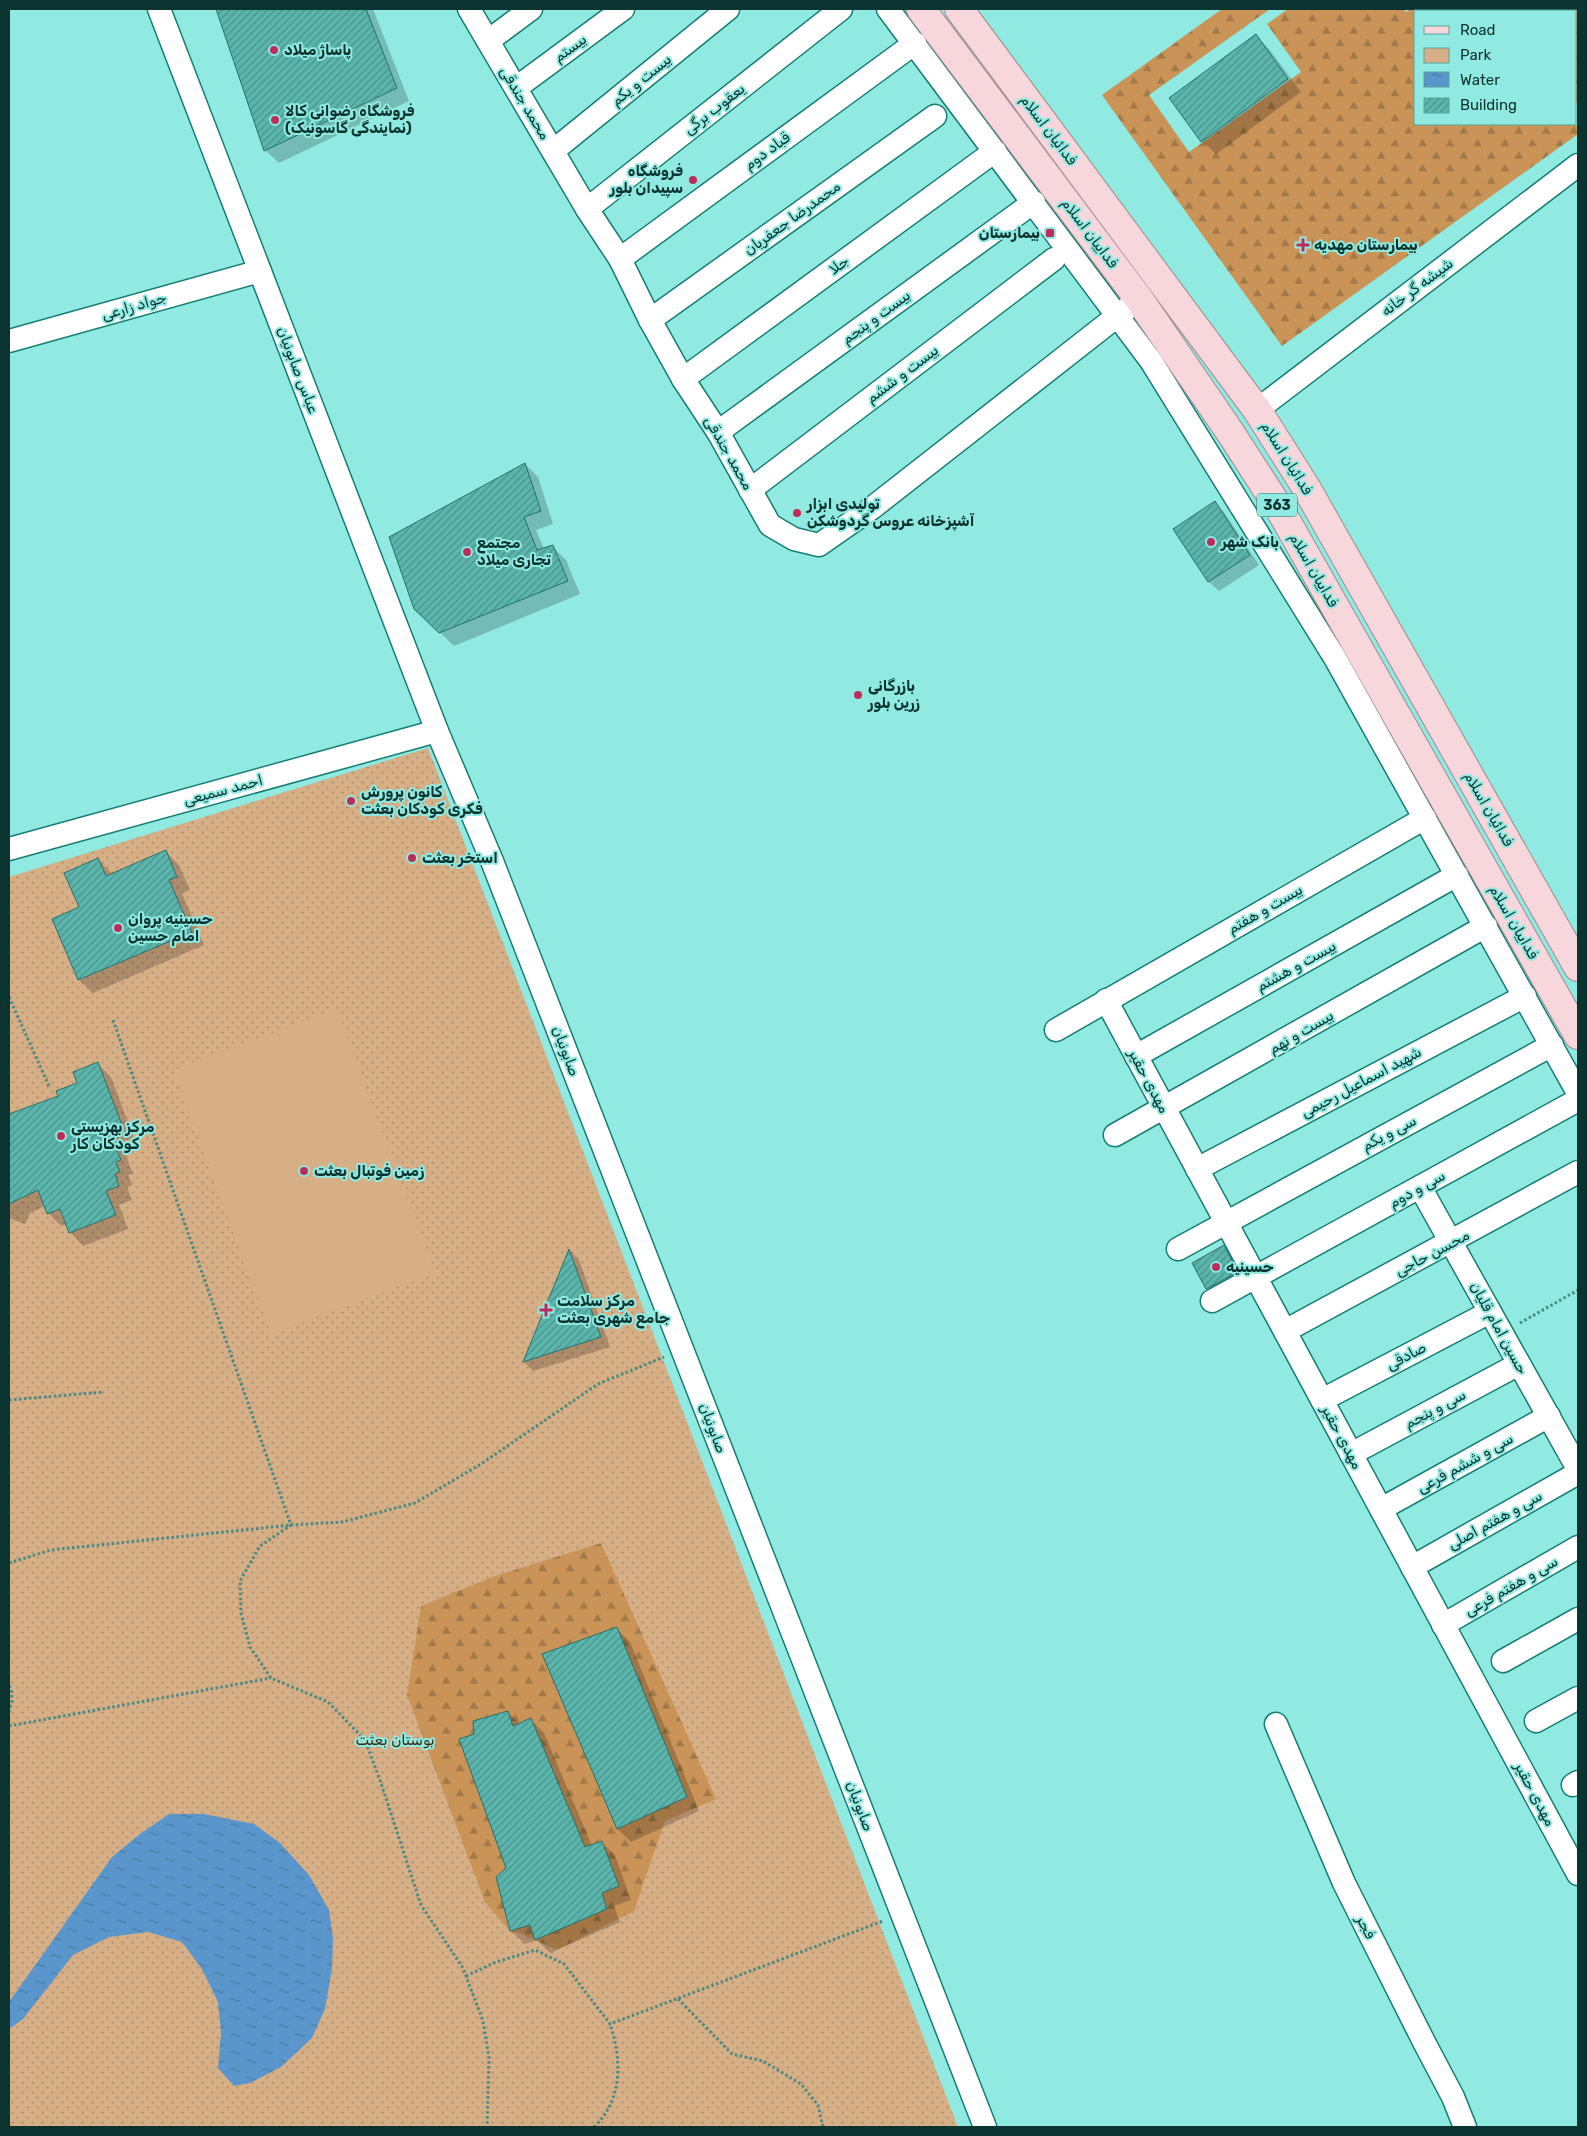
<svg xmlns="http://www.w3.org/2000/svg" width="1587" height="2136" font-family="Rubik,Cairo,sans-serif">
  <style>
    .green { fill: url(#green-dots) }
    .forest { fill: url(#forest-firs) }
    .pitch { fill: #d7af86 }
    .water { fill: url(#water-ripples) }
    .shadow { fill: #0003 }
    .building { fill: url(#building-hatch); stroke: #2a706a }
    .lines { fill: none; stroke-linecap: round; stroke-linejoin: round }
    .minor-casing { stroke: #167d75; stroke-width: 25 }
    .major-casing { stroke: #a18b91; stroke-width: 30 }
    .path { stroke: #4a8a84; stroke-width: 3; stroke-dasharray: 2.5 2.5; stroke-linecap: butt }
    .minor { stroke: #fff; stroke-width: 22 }
    .major { stroke: #f7d6dc; stroke-width: 28 }
    .poi-dot { fill: #bc2d5b; stroke: #90eae1; stroke-width: 2 }
    .labels { text-anchor: middle; dominant-baseline: central; stroke-width: 4; stroke-linejoin: round; paint-order: stroke }
    .shield { fill: #90eae1; stroke: #336a65; stroke-width: 1 }
    .shield-label { font-size: 14px; font-weight: bold; fill: #0b3330 }
    .street-label { font-size: 15px; fill: #0b3330; stroke: #90eae1 }
    .poi-label { font-size: 15px; font-weight: bold; fill: #0b3330; stroke: #90eae1; text-anchor: start }
    .park-label { font-size: 15px; fill: #3e270c; stroke: #90eae1 }
  </style>
  <defs>
    <pattern id="green-dots" width="8" height="8" patternUnits="userSpaceOnUse" patternTransform="scale(1.25)"><rect width="8" height="8" fill="#d7af86"/><path d="M2 2h.1M6 6h.1" fill="none" stroke="#ad8f6e" stroke-width="1.8" stroke-linecap="round"/></pattern>
    <pattern id="forest-firs" width="22" height="20" patternUnits="userSpaceOnUse" patternTransform="scale(1.25)"><rect width="22" height="20" fill="#ca9357"/><path d="M5 1l3.5 6h-7zM16 11l3.5 6h-7z" fill="#a27948"/></pattern>
    <pattern id="water-ripples" width="26" height="14" patternUnits="userSpaceOnUse" patternTransform="scale(1.25)"><rect width="26" height="14" fill="#5a96cb"/><path d="M2 4q2-2 4 0t4 0M15 11q2-2 4 0t4 0" fill="none" stroke="#497ba5"/></pattern>
    <pattern id="building-hatch" width="6" height="6" patternUnits="userSpaceOnUse" patternTransform="scale(1.25)"><rect width="6" height="6" fill="#5bb5ac"/><path d="M-1 1l2-2M0 6l6-6M5 7l2-2" fill="none" stroke="#49948c"/></pattern>
  </defs>
  <rect width="100%" height="100%" fill="#90eae1"/>
  <path class="green" d="M428,748L958,2127H9V877Z"/>
  <g class="forest">
    <path d="M1222,9H1270L1149,95L1189,152L1301,72L1267,24L1288,9H1404L1406,12L1411,9H1493L1494,11H1416V124H1575L1578,128V134L1282,346L1102,95Z"/>
    <path d="M1509,9H1578V106L1576,102V11H1511Z"/>
    <path d="M601,1543L716,1799L665,1821L634,1911L557,1950L520,1933L510,1931L485,1902L407,1695L421,1606L495,1576Z"/>
  </g>
  <path class="pitch" d="M337,1009L435,1273L271,1334L173,1070Z"/>
  <path class="water" d="M169,1814H204L254,1824L280,1843L309,1875L329,1910L333,1938L332,1969L325,2009L312,2038L281,2067L250,2083L234,2086L218,2068L221,2033L218,2002L202,1969L182,1942L148,1932L109,1937L73,1955L23,2019L9,2029V2002L112,1857L140,1834Z"/>
  <g class="shadow">
    <path d="M218,9H373L409,101L279,163L265,150Z"/>
    <path d="M1256,36L1269,49L1301,92L1216,154L1202,141L1171,98Z"/>
    <path d="M525,464L538,477L553,524L536,530L544,549L553,547L566,560L580,594L454,646L429,622Z"/>
    <path d="M1214,502L1224,512L1259,565L1219,591L1209,582L1174,529Z"/>
    <path d="M166,852L179,865L190,890L182,893L204,945L93,993L79,980L54,919L80,908L98,859L112,874Z"/>
    <path d="M98,1064L111,1077L134,1138L121,1142L133,1174L128,1175L132,1185L127,1187L132,1200L119,1205L128,1229L83,1246L70,1232L67,1224L61,1226L48,1213L45,1206L30,1213L25,1224L9,1218V1116L59,1097L79,1084Z"/>
    <path d="M1223,1247L1230,1253L1243,1278L1214,1295L1207,1288L1193,1264Z"/>
    <path d="M570,1251L579,1260L610,1347L533,1371L524,1362Z"/>
    <path d="M617,1629L630,1642L699,1811L631,1842L618,1829Z"/>
    <path d="M508,1712L520,1724L531,1720L544,1733L592,1846L601,1842L615,1855L631,1900L614,1906L620,1922L550,1953L537,1940L525,1944L511,1931L498,1877L507,1868L476,1735Z"/>
  </g>
  <g class="building">
    <path d="M216,9H366L397,88L264,151Z"/>
    <path d="M1256,34L1288,79L1201,142L1169,98Z"/>
    <path d="M525,463L541,511L524,517L537,550L553,545L568,581L439,633L414,609L389,537Z"/>
    <path d="M1215,501L1250,555L1208,582L1173,529Z"/>
    <path d="M166,850L177,877L169,880L192,932L78,980L52,919L79,907L64,873L98,858L106,876Z"/>
    <path d="M98,1062L122,1125L109,1129L121,1160L116,1162L120,1172L115,1174L119,1186L106,1191L116,1215L69,1233L60,1209L47,1214L38,1190L9,1204V1114L58,1096L56,1091L77,1083L73,1072Z"/>
    <path d="M1224,1245L1238,1272L1206,1289L1192,1263Z"/>
    <path d="M569,1249L601,1337L523,1362Z"/>
    <path d="M617,1627L687,1797L617,1829L542,1654Z"/>
    <path d="M508,1711L513,1726L531,1718L585,1847L602,1841L619,1886L602,1893L607,1909L535,1940L530,1925L510,1931L496,1877L506,1868L459,1739L474,1734L473,1721Z"/>
  </g>
  <g class="lines">
    <g class="minor-casing">
      <g id="minor">
        <path d="M159,9L437,731L492,861L985,2127"/>
        <path d="M469,9L587,209L620,259L650,320L683,379L718,432L770,525L794,539L819,545L872,508L1130,306"/>
        <path d="M888,9L1151,361L1335,658L1578,1093"/>
        <path d="M488,41L531,9"/>
        <path d="M516,88L623,9"/>
        <path d="M553,151L728,9"/>
        <path d="M587,209L841,9"/>
        <path d="M620,259L915,43"/>
        <path d="M650,320L935,116"/>
        <path d="M9,341L260,271"/>
        <path d="M683,379L995,151"/>
        <path d="M1257,410L1578,165"/>
        <path d="M718,432L1034,202"/>
        <path d="M750,490L1054,259"/>
        <path d="M9,849L437,731"/>
        <path d="M1106,1000L1578,1874"/>
        <path d="M1056,1030L1425,818"/>
        <path d="M1136,1056L1457,875"/>
        <path d="M1115,1135L1486,926"/>
        <path d="M1197,1169L1525,996"/>
        <path d="M1420,1187L1578,1469"/>
        <path d="M1178,1249L1552,1045"/>
        <path d="M1212,1301L1578,1100"/>
        <path d="M1285,1331L1578,1172"/>
        <path d="M1322,1400L1490,1312"/>
        <path d="M1351,1454L1519,1364"/>
        <path d="M1381,1509L1549,1416"/>
        <path d="M1412,1567L1578,1473"/>
        <path d="M1443,1625L1578,1547"/>
        <path d="M1503,1661L1578,1619"/>
        <path d="M1536,1721L1578,1698"/>
        <path d="M1276,1724L1344,1883L1424,2042L1453,2097L1465,2127"/>
        <path d="M1573,1785L1578,1782"/>
      </g>
    </g>
    <g class="major-casing">
      <g id="major">
        <path d="M921,9L1139,299L1230,432L1279,508L1578,1035"/>
        <path d="M959,9L1257,410L1307,489L1578,967"/>
      </g>
    </g>
    <g class="path">
      <path d="M9,997L49,1086"/>
      <path d="M113,1020L291,1525L260,1546L240,1581L241,1613L250,1647L271,1678L328,1702L365,1740L381,1783L421,1905L463,1968L483,2021L489,2058L487,2127"/>
      <path d="M1520,1323L1578,1290"/>
      <path d="M9,1400L104,1392"/>
      <path d="M9,1563L51,1550L291,1525L342,1522L415,1503L481,1464L598,1384L664,1357"/>
      <path d="M9,1686L11,1688L12,1701L9,1712"/>
      <path d="M9,1726L271,1678"/>
      <path d="M466,1976L496,1962L535,1950L564,1964L610,2024L883,1921"/>
      <path d="M678,1999L732,2054L763,2061L801,2084L818,2105L823,2127"/>
      <path d="M594,2127C623,2100 622,2059 610,2024"/>
    </g>
    <use href="#minor" class="minor"/>
    <use href="#major" class="major"/>
  </g>
  <g class="poi-dot">
    <circle cx="274" cy="50" r="5"/>
    <circle cx="275" cy="120" r="5"/>
    <circle cx="693" cy="180" r="5"/>
    <rect x="1045" y="228" width="10" height="10" rx="2.5"/>
    <path d="M1300.5 237.5h5v5h5v5h-5v5h-5v-5h-5v-5h5z"/>
    <circle cx="797" cy="513" r="5"/>
    <circle cx="1211" cy="542" r="5"/>
    <circle cx="467" cy="552" r="5"/>
    <circle cx="858" cy="695" r="5"/>
    <circle cx="351" cy="801" r="5"/>
    <circle cx="412" cy="858" r="5"/>
    <circle cx="118" cy="928" r="5"/>
    <circle cx="61" cy="1136" r="5"/>
    <circle cx="304" cy="1171" r="5"/>
    <circle cx="1216" cy="1267" r="5"/>
    <path d="M543.5 1302.5h5v5h5v5h-5v5h-5v-5h-5v-5h5z"/>
  </g>
  <g class="labels">
    <rect class="shield" x="1257" y="493.5" width="40" height="23" rx="4"/>
    <g class="shield-label">
      <text x="1277" y="505">363</text>
    </g>
    <g class="street-label">
      <text transform="translate(570 48) rotate(-36)">بیستم</text>
      <text transform="translate(641 80) rotate(-39)">بیست و یکم</text>
      <text transform="translate(525 103) rotate(59)">محمد جندقی</text>
      <text transform="translate(714 109) rotate(-38)">یعقوب برگی</text>
      <text transform="translate(1049 130) rotate(53)">فدائیان اسلام</text>
      <text transform="translate(767 151) rotate(-36)">قباد دوم</text>
      <text transform="translate(792 218) rotate(-36)">محمدرضا جعفریان</text>
      <text transform="translate(1090 233) rotate(53)">فداییان اسلام</text>
      <text transform="translate(839 265) rotate(-36)">جلا</text>
      <text transform="translate(1417 287) rotate(-37)">شیشه گر خانه</text>
      <text transform="translate(134 306) rotate(-16)">جواد زارعی</text>
      <text transform="translate(876 317) rotate(-36)">بیست و پنجم</text>
      <text transform="translate(298 370) rotate(69)">عباس صابونیان</text>
      <text transform="translate(902 374) rotate(-37)">بیست و ششم</text>
      <text transform="translate(729 453) rotate(60)">محمد جندقی</text>
      <text transform="translate(1287 458) rotate(58)">فدائیان اسلام</text>
      <text transform="translate(1314 570) rotate(60)">فداییان اسلام</text>
      <text transform="translate(223 790) rotate(-15)">احمد سمیعی</text>
      <text transform="translate(1489 809) rotate(60)">فدائیان اسلام</text>
      <text transform="translate(1265 909) rotate(-30)">بیست و هفتم</text>
      <text transform="translate(1514 922) rotate(60)">فداییان اسلام</text>
      <text transform="translate(1296 966) rotate(-29)">بیست و هشتم</text>
      <text transform="translate(1301 1032) rotate(-30)">بیست و نهم</text>
      <text transform="translate(566 1051) rotate(69)">صابونیان</text>
      <text transform="translate(1149 1081) rotate(62)">مهدی حقیر</text>
      <text transform="translate(1361 1082) rotate(-28)">شهید اسماعیل رحیمی</text>
      <text transform="translate(1389 1133) rotate(-28)">سی و یکم</text>
      <text transform="translate(1417 1189) rotate(-29)">سی و دوم</text>
      <text transform="translate(1432 1253) rotate(-28)">محسن حاجی</text>
      <text transform="translate(1499 1328) rotate(61)">حسین امام قلیان</text>
      <text transform="translate(1406 1356) rotate(-28)">صادقی</text>
      <text transform="translate(1435 1409) rotate(-28)">سی و پنجم</text>
      <text transform="translate(713 1428) rotate(69)">صابونیان</text>
      <text transform="translate(1342 1437) rotate(62)">مهدی حقیر</text>
      <text transform="translate(1465 1463) rotate(-29)">سی و ششم فرعی</text>
      <text transform="translate(1495 1520) rotate(-29)">سی و هفتم اصلی</text>
      <text transform="translate(1511 1586) rotate(-30)">سی و هفتم فرعی</text>
      <text transform="translate(1535 1794) rotate(62)">مهدی حقیر</text>
      <text transform="translate(860 1806) rotate(69)">صابونیان</text>
      <text transform="translate(1366 1927) rotate(63)">فجر</text>
    </g>
    <g class="poi-label">
      <text x="284" y="50">پاساژ میلاد</text>
      <text x="285" y="111">فروشگاه رضوانی کالا<tspan x="285" dy="17">(نمایندگی گاسونیک)</tspan></text>
      <text x="683" y="171" text-anchor="end">فروشگاه<tspan x="683" dy="17">سپیدان بلور</tspan></text>
      <text x="1040" y="233" text-anchor="end">بیمارستان</text>
      <text x="1314" y="245">بیمارستان مهدیه</text>
      <text x="807" y="504">تولیدی ابزار<tspan x="807" dy="17">آشپزخانه عروس گردوشکن</tspan></text>
      <text x="1221" y="542">بانک شهر</text>
      <text x="477" y="543">مجتمع<tspan x="477" dy="17">تجاری میلاد</tspan></text>
      <text x="868" y="686">بازرگانی<tspan x="868" dy="17">زرین بلور</tspan></text>
      <text x="361" y="792">کانون پرورش<tspan x="361" dy="17">فکری کودکان بعثت</tspan></text>
      <text x="422" y="858">استخر بعثت</text>
      <text x="128" y="919">حسینیه پروان<tspan x="128" dy="17">امام حسین</tspan></text>
      <text x="71" y="1127">مرکز بهزیستی<tspan x="71" dy="17">کودکان کار</tspan></text>
      <text x="314" y="1171">زمین فوتبال بعثت</text>
      <text x="1226" y="1267">حسینیه</text>
      <text x="557" y="1301">مرکز سلامت<tspan x="557" dy="17">جامع شهری بعثت</tspan></text>
    </g>
    <g class="park-label">
      <text x="395" y="1740">بوستان بعثت</text>
    </g>
  </g>
  <rect width="1587" height="2136" fill="none" stroke="#0b3330" stroke-width="20"/>
  <rect x="1414" y="10" width="162" height="115" fill="#90eae1" stroke="#5ba19a"/>
  <rect x="1424" y="26" width="25" height="8" fill="#f7d6dc" stroke="#5ba19a"/>
  <text x="1460" y="35" font-size="15" fill="#0b3330">Road</text>
  <rect x="1424" y="48" width="25" height="15" fill="#d7af86" stroke="#5ba19a"/>
  <text x="1460" y="60" font-size="15" fill="#0b3330">Park</text>
  <rect x="1424" y="72" width="25" height="15" fill="url(#water-ripples)" stroke="#5ba19a"/>
  <text x="1460" y="85" font-size="15" fill="#0b3330">Water</text>
  <rect x="1424" y="98" width="25" height="15" fill="url(#building-hatch)" stroke="#5ba19a"/>
  <text x="1460" y="110" font-size="15" fill="#0b3330">Building</text>
</svg>
